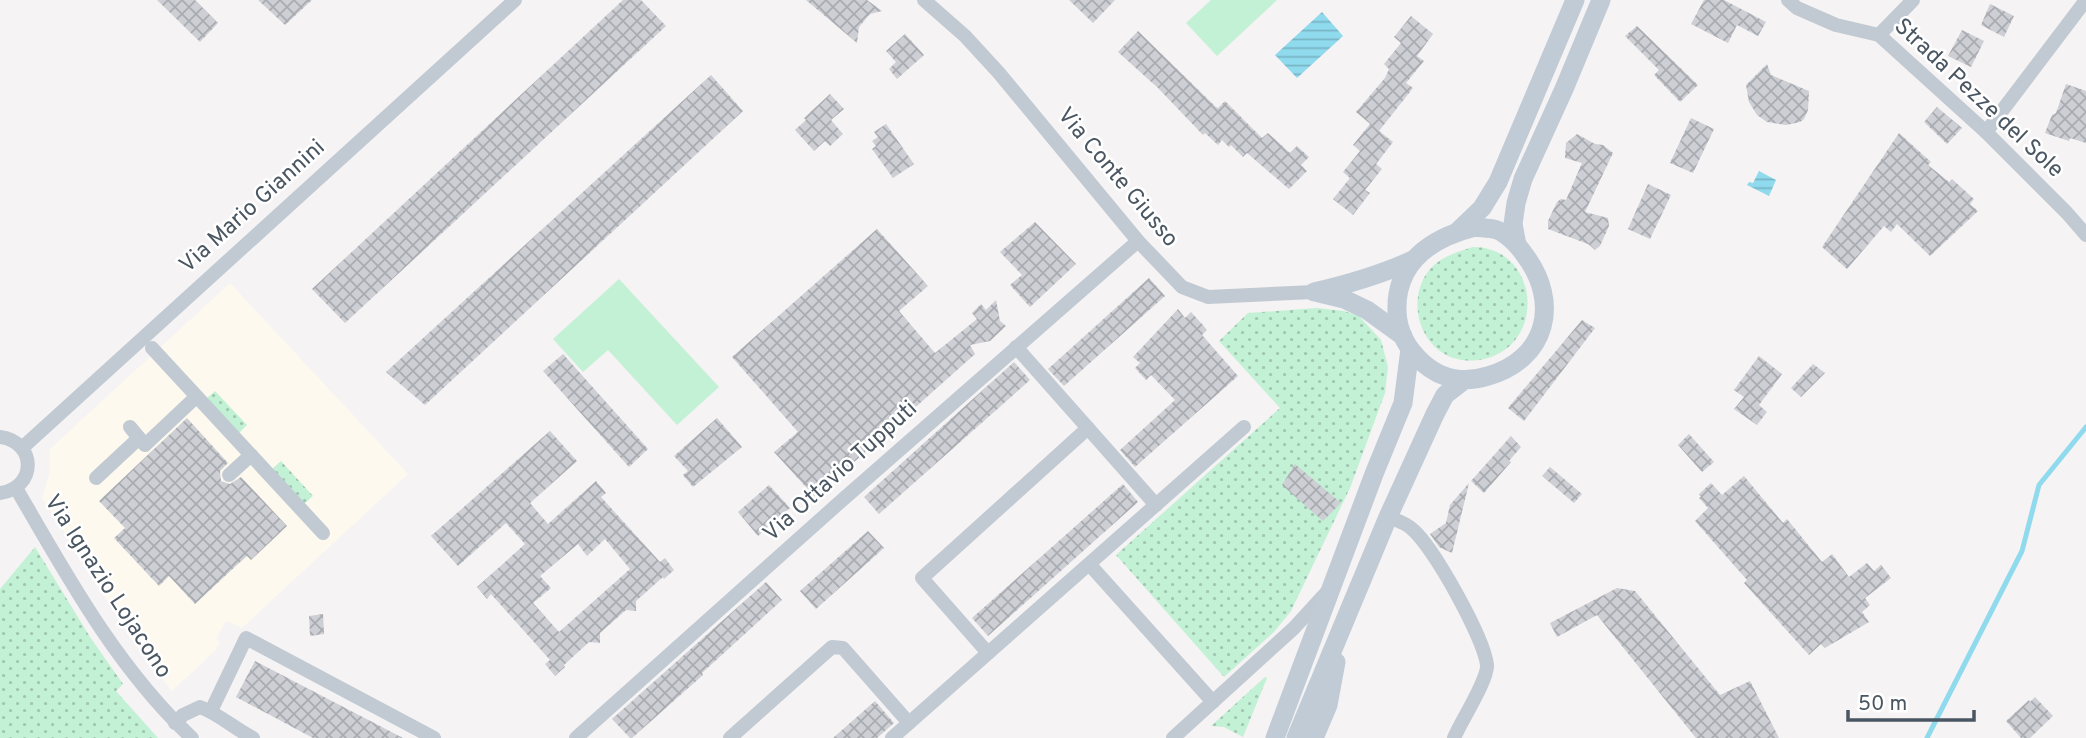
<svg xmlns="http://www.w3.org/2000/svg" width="2086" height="738" font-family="Overpass,sans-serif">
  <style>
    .commercial { fill: #fdf9ef }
    .grass { fill: url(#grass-dots) }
    .garden { fill: #c3f1d5 }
    .water { fill: url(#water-rules) }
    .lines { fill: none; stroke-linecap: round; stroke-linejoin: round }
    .stream { stroke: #90daee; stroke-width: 5 }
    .building { fill: url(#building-cross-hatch); fill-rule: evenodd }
    .street { stroke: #c1cad2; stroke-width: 14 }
    .secondary { stroke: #c1cbd6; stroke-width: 19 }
    .labels { text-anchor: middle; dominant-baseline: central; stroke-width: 5; stroke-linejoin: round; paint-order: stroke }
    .street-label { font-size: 23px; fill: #4a5661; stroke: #fff }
  </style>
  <defs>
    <pattern id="grass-dots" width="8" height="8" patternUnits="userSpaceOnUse" patternTransform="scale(1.75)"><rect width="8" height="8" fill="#c3f1d5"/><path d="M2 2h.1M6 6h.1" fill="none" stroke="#a0c6b0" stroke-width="1.8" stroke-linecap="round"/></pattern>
    <pattern id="water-rules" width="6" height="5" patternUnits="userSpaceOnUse" patternTransform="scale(1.75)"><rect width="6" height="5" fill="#90daee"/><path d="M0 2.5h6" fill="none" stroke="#78b4c4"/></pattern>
    <pattern id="building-cross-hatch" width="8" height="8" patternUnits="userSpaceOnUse" patternTransform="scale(1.75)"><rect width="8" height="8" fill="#cdcfd5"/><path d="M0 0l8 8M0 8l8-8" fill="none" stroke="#a8abb0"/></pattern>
  </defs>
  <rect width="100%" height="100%" fill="#f5f3f3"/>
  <path class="commercial" d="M230,283L408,474L242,628L226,621L216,639L220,642L216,650L172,691L134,643L42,498L50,471V449Z"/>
  <g class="grass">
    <path d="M1473,247C1539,247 1548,344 1484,359C1470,362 1455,361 1443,353C1414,335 1408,289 1434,265C1445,256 1459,251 1473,247Z"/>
    <path d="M1317,308L1344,311L1359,316L1381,340L1388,367L1385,393L1350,488L1291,611L1274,632L1224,677L1116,555L1280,408L1219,341L1248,313Z"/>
    <path d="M215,391L247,425L239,433L206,399Z"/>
    <path d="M281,461L313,496L304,504L272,469Z"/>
    <path d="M35,547L90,637L123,684L116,691L158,738H0V589Z"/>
    <path d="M1265,677L1267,678L1243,737L1224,727L1211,726Z"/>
  </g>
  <g class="garden">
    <path d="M1211,0H1277L1217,56L1186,23Z"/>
    <path d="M619,279L719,387L677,425L608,350L583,372L553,339Z"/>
  </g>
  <g class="water">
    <path d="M1322,12L1343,36L1297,78L1275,55Z"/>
    <path d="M1759,171L1776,180L1769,196L1747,185L1749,182L1753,183Z"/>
  </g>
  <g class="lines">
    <path class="stream" d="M1927,738L2022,551L2039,485L2086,427"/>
  </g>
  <g class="building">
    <path d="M157,0H195L218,23L200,42Z"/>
    <path d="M258,0H312L285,25Z"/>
    <path d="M623,0H641L666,26L345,323L312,289Z"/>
    <path d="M806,0H867L882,11L870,14L859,27L857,43Z"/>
    <path d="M1069,0H1115L1093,23Z"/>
    <path d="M1704,0H1724L1766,22L1758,36L1737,25L1728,43L1691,24Z"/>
    <path d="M1990,4L2014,16L2004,37L1981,25Z"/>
    <path d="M1411,16L1433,34L1417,56L1424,61L1406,83L1413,88L1379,131L1393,142L1376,164L1382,169L1365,190L1370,193L1353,215L1333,199L1350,178L1343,172L1360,151L1353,145L1370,124L1375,128L1356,112L1385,78L1389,69L1384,64L1401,43L1394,37Z"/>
    <path d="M1637,26L1698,85L1680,102L1654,75L1659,70L1625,36Z"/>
    <path d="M1962,30L1984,41L1971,67L1948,56Z"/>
    <path d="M1138,31L1216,107L1218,108L1225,101L1262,138L1268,133L1290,153L1297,146L1309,157L1301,165L1307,171L1289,189L1247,153L1243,157L1231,145L1229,147L1222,140L1218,145L1205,133L1203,135L1158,88L1118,52Z"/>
    <path d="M905,34L924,55L897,79L889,69L896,62L886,51Z"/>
    <path d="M1767,64L1771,75L1809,91L1808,110L1804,119L1800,122L1786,125L1767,122L1757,115L1749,102L1746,85Z"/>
    <path d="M711,75L743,111L425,405L386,372Z"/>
    <path d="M2066,84L2086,91V143L2070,138L2069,141L2045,133L2052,115L2056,113Z"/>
    <path d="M830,94L844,109L831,120L843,134L830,146L825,141L814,151L795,130L806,120L804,118Z"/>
    <path d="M1937,107L1962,128L1947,144L1924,122Z"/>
    <path d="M1691,118L1714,129L1693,173L1670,163Z"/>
    <path d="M886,124L914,164L893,178L872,149L876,146L872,141L878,137L874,132Z"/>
    <path d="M1899,133L1931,162L1928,165L1949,182L1952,179L1974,199L1970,204L1978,211L1930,256L1897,224L1891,232L1884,226L1847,269L1822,247Z"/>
    <path d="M1577,134L1595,144L1603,145L1613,153L1585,212L1608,218L1609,226L1600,246L1595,250L1588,244L1548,229V221L1557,202L1561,199L1566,200L1582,163L1565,158L1566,143Z"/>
    <path d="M1648,184L1671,195L1650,239L1628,229Z"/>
    <path d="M1035,222L1076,264L1030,307L1010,285L1022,275L1000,252Z"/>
    <path d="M877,229L928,286L899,311L935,353L977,319L972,313L981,304L986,310L996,300L1000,321L1006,326L990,341L970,345L975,354L815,497L774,452L798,432L732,357Z"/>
    <path d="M1149,278L1165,296L1064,386L1048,369Z"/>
    <path d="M1178,309L1185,318L1191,312L1202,324L1207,330L1202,335L1238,376L1135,467L1120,450L1175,400L1151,375L1146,380L1135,368L1140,363L1133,357Z"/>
    <path d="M1582,320L1595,328L1524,421L1508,408Z"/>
    <path d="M563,354L648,449L629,467L543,371Z"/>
    <path d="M1759,356L1782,374L1759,405L1767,412L1757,425L1734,409L1744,397L1734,390Z"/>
    <path d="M1014,362L1030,380L879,514L864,497Z"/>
    <path d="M1813,364L1825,373L1801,397L1791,388Z"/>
    <path d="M187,418L228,463L220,471L221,481L230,484L241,477L287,526L251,560L247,556L238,564L195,604L169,576L159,586L114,538L125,528L99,501Z"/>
    <path d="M717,418L742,447L693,487L683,475L688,471L674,456Z"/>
    <path d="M550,431L577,461L530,503L548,524L596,481L606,493L601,497L660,562L665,558L674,570L664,579L663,577L636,601V611L626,610L600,633V643L589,642L564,665L565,667L555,676L545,664L550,660L491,594L487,599L477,587L525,544L506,523L458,566L431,536ZM605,539L630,569L559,632L533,603L551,588L540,576L578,544L587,556Z"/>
    <path d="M1689,434L1714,462L1702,472L1678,445Z"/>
    <path d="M1511,436L1521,447L1509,461L1511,462L1484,493L1471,481Z"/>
    <path d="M1295,464L1341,503L1323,521L1282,485Z"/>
    <path d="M1550,467L1582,494L1574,503L1542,476Z"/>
    <path d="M1744,476L1783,523L1787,519L1822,562L1832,554L1849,577L1867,563L1874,571L1881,565L1891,578L1865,598L1870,605L1862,612L1869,622L1825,648L1821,644L1809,655L1744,583L1747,580L1695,521L1708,508L1699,498L1701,497L1699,494L1711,483L1722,495Z"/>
    <path d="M1469,483L1452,553L1439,547L1430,534L1446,523L1450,505Z"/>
    <path d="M1123,484L1138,502L988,636L972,618Z"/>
    <path d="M769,485L790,508L782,515L765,523L768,527L758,536L738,512Z"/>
    <path d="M868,531L884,548L816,609L800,591Z"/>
    <path d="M766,582L782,600L702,673L703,675L632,738H630L612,719Z"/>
    <path d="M1617,588L1635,591L1720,695L1750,681L1779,738H1696L1597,615L1557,637L1550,623Z"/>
    <path d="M323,614L324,634L310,636L309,616Z"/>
    <path d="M255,661L403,738H313L236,697Z"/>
    <path d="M2035,697L2053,716L2030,738H2021L2006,721L2029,700L2030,702Z"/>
    <path d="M875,701L894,723L877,738H833Z"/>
  </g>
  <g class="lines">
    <g class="street">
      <path d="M924,0L965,36L999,73L1138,241L1182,287L1208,297L1314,292"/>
      <path d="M1788,0L1797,8L1836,25L1879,35L1986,132L2067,213L2086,235"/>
      <path d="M1879,35L1913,0"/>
      <path d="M1986,132L2086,0"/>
      <path d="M1016,347L1156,505"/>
      <path d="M152,348L323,533"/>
      <path d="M130,427L145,445L196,397"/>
      <path d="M0,437C37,442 37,488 0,493"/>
      <path d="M22,448L515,0"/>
      <path d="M229,475L251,455"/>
      <path d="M96,478L139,438"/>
      <path d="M16,488C67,576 117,668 192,738"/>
      <path d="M1388,517C1396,520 1406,523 1412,529C1433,546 1484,638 1487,665C1488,680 1461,721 1454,738"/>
      <path d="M1090,565L1213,702"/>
      <path d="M988,653L922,578L1088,428"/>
      <path d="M211,711L246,638L434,738"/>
      <path d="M175,723L183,715L200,707C219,714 235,729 253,738"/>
      <path d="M576,738L840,502L1138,241"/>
      <path d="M730,738L832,647L843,648L909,723"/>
      <path d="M892,738L1244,427"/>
      <path d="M1173,738L1294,628L1326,593"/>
    </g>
    <g class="secondary">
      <path d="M1475,227C1482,228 1490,228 1497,230C1507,234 1518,245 1524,254C1561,302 1547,359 1488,376C1465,383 1442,380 1423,363C1408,350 1398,332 1397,312C1395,262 1431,238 1475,227Z"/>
      <path d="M1458,231L1482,208L1498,182L1575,0"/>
      <path d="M1517,245L1513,224L1516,203L1523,179L1564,89L1601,0"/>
      <path d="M1314,292C1349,284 1380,275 1413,260"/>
      <path d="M1319,293L1344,299L1367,310L1403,336"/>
      <path d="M1275,738L1374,474L1403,403L1410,349"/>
      <path d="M1296,738L1388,517L1435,414L1445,395L1463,381"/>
      <path d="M1314,738L1328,705L1336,662"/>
    </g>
  </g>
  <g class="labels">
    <g class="street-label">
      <text transform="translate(1978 99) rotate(43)">Strada Pezze del Sole</text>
      <text transform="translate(1117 178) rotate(50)">Via Conte Giusso</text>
      <text transform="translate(253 207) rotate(-42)">Via Mario Giannini</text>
      <text transform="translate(841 472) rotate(-42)">Via Ottavio Tupputi</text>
      <text transform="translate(107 587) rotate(57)">Via Ignazio Lojacono</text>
    </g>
  </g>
  <path d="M1848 710v10h126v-10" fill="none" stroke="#4a5661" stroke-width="3.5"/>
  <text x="1858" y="710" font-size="21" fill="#4a5661" stroke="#ffffff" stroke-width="5" paint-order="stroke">50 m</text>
</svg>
